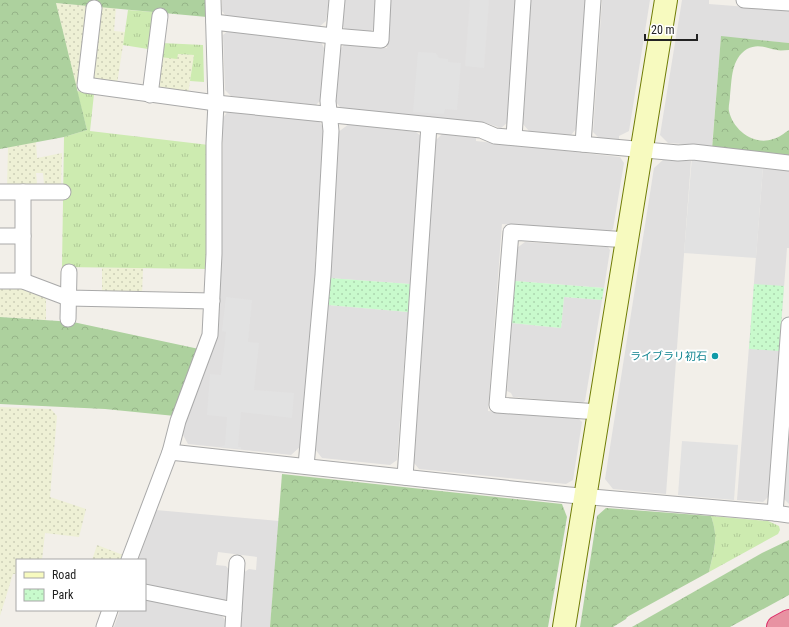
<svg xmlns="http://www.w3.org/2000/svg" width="789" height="627" font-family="'Roboto Condensed','Noto Sans JP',sans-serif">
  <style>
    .residential { fill: #e0dfdf }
    .farmland { fill: url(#farmland-dots) }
    .grass { fill: url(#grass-tufts) }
    .forest { fill: url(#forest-crowns) }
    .park { fill: url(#park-dots) }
    .parking { fill: #e2e2e2 }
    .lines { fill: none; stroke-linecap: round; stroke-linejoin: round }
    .street-casing { stroke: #a9a9a9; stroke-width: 17 }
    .secondary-casing { stroke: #707d05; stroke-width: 24 }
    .highway-casing { stroke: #dc2a67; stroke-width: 24 }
    .street { stroke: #fff; stroke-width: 15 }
    .secondary { stroke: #f7fabf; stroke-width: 22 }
    .highway { stroke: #e892a2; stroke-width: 22 }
    .culture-dot { fill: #0f9aa8; stroke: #fff; stroke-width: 1.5 }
    .labels { text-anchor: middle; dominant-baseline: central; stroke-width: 4; stroke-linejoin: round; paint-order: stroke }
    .culture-label { font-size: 11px; fill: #0d838f; stroke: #fff; text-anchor: end }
  </style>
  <defs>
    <pattern id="farmland-dots" width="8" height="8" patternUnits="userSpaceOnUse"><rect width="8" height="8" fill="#eef0d5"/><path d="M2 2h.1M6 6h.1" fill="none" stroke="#ccceb7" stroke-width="1.8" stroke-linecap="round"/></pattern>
    <pattern id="grass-tufts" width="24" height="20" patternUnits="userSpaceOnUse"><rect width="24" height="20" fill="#cdebb0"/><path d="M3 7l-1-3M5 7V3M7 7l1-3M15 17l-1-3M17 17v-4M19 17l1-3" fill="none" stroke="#b0c997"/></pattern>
    <pattern id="forest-crowns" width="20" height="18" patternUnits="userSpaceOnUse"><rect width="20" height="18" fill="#add19e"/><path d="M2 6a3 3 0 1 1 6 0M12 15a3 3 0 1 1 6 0" fill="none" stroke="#95b388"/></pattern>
    <pattern id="park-dots" width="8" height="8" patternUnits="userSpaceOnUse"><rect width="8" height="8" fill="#c8facc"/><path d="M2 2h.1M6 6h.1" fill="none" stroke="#acd6af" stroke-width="1.8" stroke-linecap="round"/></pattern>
  </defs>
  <rect width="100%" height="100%" fill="#f2efe9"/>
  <g class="residential">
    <path d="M222,0H329L326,21L319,27L227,17L222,11Z"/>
    <path d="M345,0H376L375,28L368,33L346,31L342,25Z"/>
    <path d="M390,0H516L507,123L501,128L486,123L409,116L341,108L335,101L339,50L344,45L387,48Z"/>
    <path d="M531,0H586L576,129L571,135L529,131L523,124Z"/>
    <path d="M602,0H650L629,131L619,136V139L599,138L593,132Z"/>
    <path d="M682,0H709V4L789,10V43L721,37L712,146L668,143L660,135Z"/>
    <path d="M229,30L320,40L324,48L321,100L316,105L231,96L225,90L223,35Z"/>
    <path d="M228,111L318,120L324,128L315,262H317L301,446L291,455L188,444L183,435L180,434L189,403L219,253H222L223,118Z"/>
    <path d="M349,124L416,132L422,137L410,284L329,278L337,133Z"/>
    <path d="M442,134L476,138V141L620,157L624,163L613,229L610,231L502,224L488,411L579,419L582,422L573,480L566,484L419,469L414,463L436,140Z"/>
    <path d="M663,160L691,161L666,494L613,489L605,479L654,168Z"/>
    <path d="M763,167L789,169V248H787L768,497L763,502L737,500Z"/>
    <path d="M525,242L608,247L610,250L604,288L515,281L517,248Z"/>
    <path d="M564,297L602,300L585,401L582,403L513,397L511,393L507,391L512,323L561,328Z"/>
    <path d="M328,305L408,312L397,460L390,465L322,458L315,449Z"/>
    <path d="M789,433V504L784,499Z"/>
    <path d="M156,510L279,521L270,627H239L243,573L249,569L256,570L257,557L218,552L216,565L226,566L231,572L229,596L223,602L145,587V560H138Z"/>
    <path d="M145,599L222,616L226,621V627H114L120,610H145Z"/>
  </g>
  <g class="farmland">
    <path d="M56,3L90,6L77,91Z"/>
    <path d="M102,7L116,8L114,31L125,32L117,84L96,81L92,76Z"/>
    <path d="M178,54L194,55L188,94L162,91L157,84L160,57Z"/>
    <path d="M36,142L37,158L62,153L61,185L47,187L44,184L43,173H36L37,183L33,187L7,188L8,147Z"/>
    <path d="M102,268H143L142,295L102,294Z"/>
    <path d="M0,288H23L46,297V320L0,317Z"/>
    <path d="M0,407L51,409L57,416L50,497L86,509L79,537L45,533L42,560H17V574H13L0,616Z"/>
    <path d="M97,545L123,555L121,560H92Z"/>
  </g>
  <g class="grass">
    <path d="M128,10L153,12L148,49L123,45Z"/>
    <path d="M162,43L203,45L204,82L190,81L194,55L178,54L177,59L160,57Z"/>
    <path d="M77,91L94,94L90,131L209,145V269L62,267L64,137L87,130Z"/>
    <path d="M711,516L768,521L779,526L780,530L778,534L709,572C714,549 719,539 711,516Z"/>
  </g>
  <g class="forest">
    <path d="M0,0H206L207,17L56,3L87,130L64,137L0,149Z"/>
    <path d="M721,36L789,43V50C785,50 780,51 777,50C766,48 758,43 747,49C731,59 732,79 730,96C730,101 728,107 729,111C733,130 754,146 773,139C779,138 784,133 789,130V158L712,149Z"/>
    <path d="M0,317L73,322L199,349L175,416L105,409L0,404Z"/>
    <path d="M282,474L562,504L567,517L548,627H270Z"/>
    <path d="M606,508L711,516C719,539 714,549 709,572L627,617L626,619L613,627H580L597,516Z"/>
    <path d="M789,540V595L730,627H632L762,553Z"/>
  </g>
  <g class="park">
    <path d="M329,278L410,284L408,312L328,305Z"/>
    <path d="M515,281L604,288L602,300L564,297L561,328L512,323Z"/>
    <path d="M754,284L784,286L779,351L749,349Z"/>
  </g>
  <g class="parking">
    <path d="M470,0H489L484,68L465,66Z"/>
    <path d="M418,52L436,53L439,58L448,59V62L461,63L457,110L445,109L444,114L413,112Z"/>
    <path d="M692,157L763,167L756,258L684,253Z"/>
    <path d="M226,297L252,300L248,342L259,343L254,390L294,393L292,418L241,412L238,447H241V449L220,447L225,445L227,417L207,415L210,374L221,375L226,332L222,331Z"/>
    <path d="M682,441L738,445L734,500L678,495Z"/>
  </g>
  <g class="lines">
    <g class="street-casing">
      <g id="street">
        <path d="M744,0L789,3"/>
        <path d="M94,8L85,85L216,103L481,130L495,136L678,153L693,152L789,163"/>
        <path d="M214,22L333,36L381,40L383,0"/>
        <path d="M150,95L160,16"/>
        <path d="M514,137L523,0"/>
        <path d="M583,144L593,0"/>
        <path d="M0,192H63"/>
        <path d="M0,236H23"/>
        <path d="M0,281H23L68,298L212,301"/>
        <path d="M23,281V192"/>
        <path d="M68,319L69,272"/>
        <path d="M599,412L497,405L511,232L628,240"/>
        <path d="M170,452L178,421L210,335L214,254V143L216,103L213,0"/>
        <path d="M306,466L323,275L331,131L328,101L337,0"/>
        <path d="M405,477L429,125"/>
        <path d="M775,513L789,325"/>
        <path d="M129,560L170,452L569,495L775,513L789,515"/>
        <path d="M145,592L234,610"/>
        <path d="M104,627L110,610"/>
        <path d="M233,627L237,563"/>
      </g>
    </g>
    <g class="secondary-casing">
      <path id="secondary" d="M564,627L666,0"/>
    </g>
    <g class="highway-casing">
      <path id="highway" d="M778,627L789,621"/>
    </g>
    <use href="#street" class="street"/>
    <use href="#secondary" class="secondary"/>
    <use href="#highway" class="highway"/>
  </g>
  <circle class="culture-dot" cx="715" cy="356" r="4"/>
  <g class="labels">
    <g class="culture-label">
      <text x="707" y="356">ライブラリ初石</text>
    </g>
  </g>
  <rect x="16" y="559" width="130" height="52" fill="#ffffff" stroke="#a7a7a7"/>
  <rect x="24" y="572" width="20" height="6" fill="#f7fabf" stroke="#a7a7a7"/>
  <text x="52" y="579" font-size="12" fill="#222222">Road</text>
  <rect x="24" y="589" width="20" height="12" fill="url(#park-dots)" stroke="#a7a7a7"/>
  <text x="52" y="599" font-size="12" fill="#222222">Park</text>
  <path d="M645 34v6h52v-6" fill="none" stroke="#222222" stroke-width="2"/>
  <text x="651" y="34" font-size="12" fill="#222222" stroke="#ffffff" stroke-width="3" paint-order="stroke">20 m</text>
</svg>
